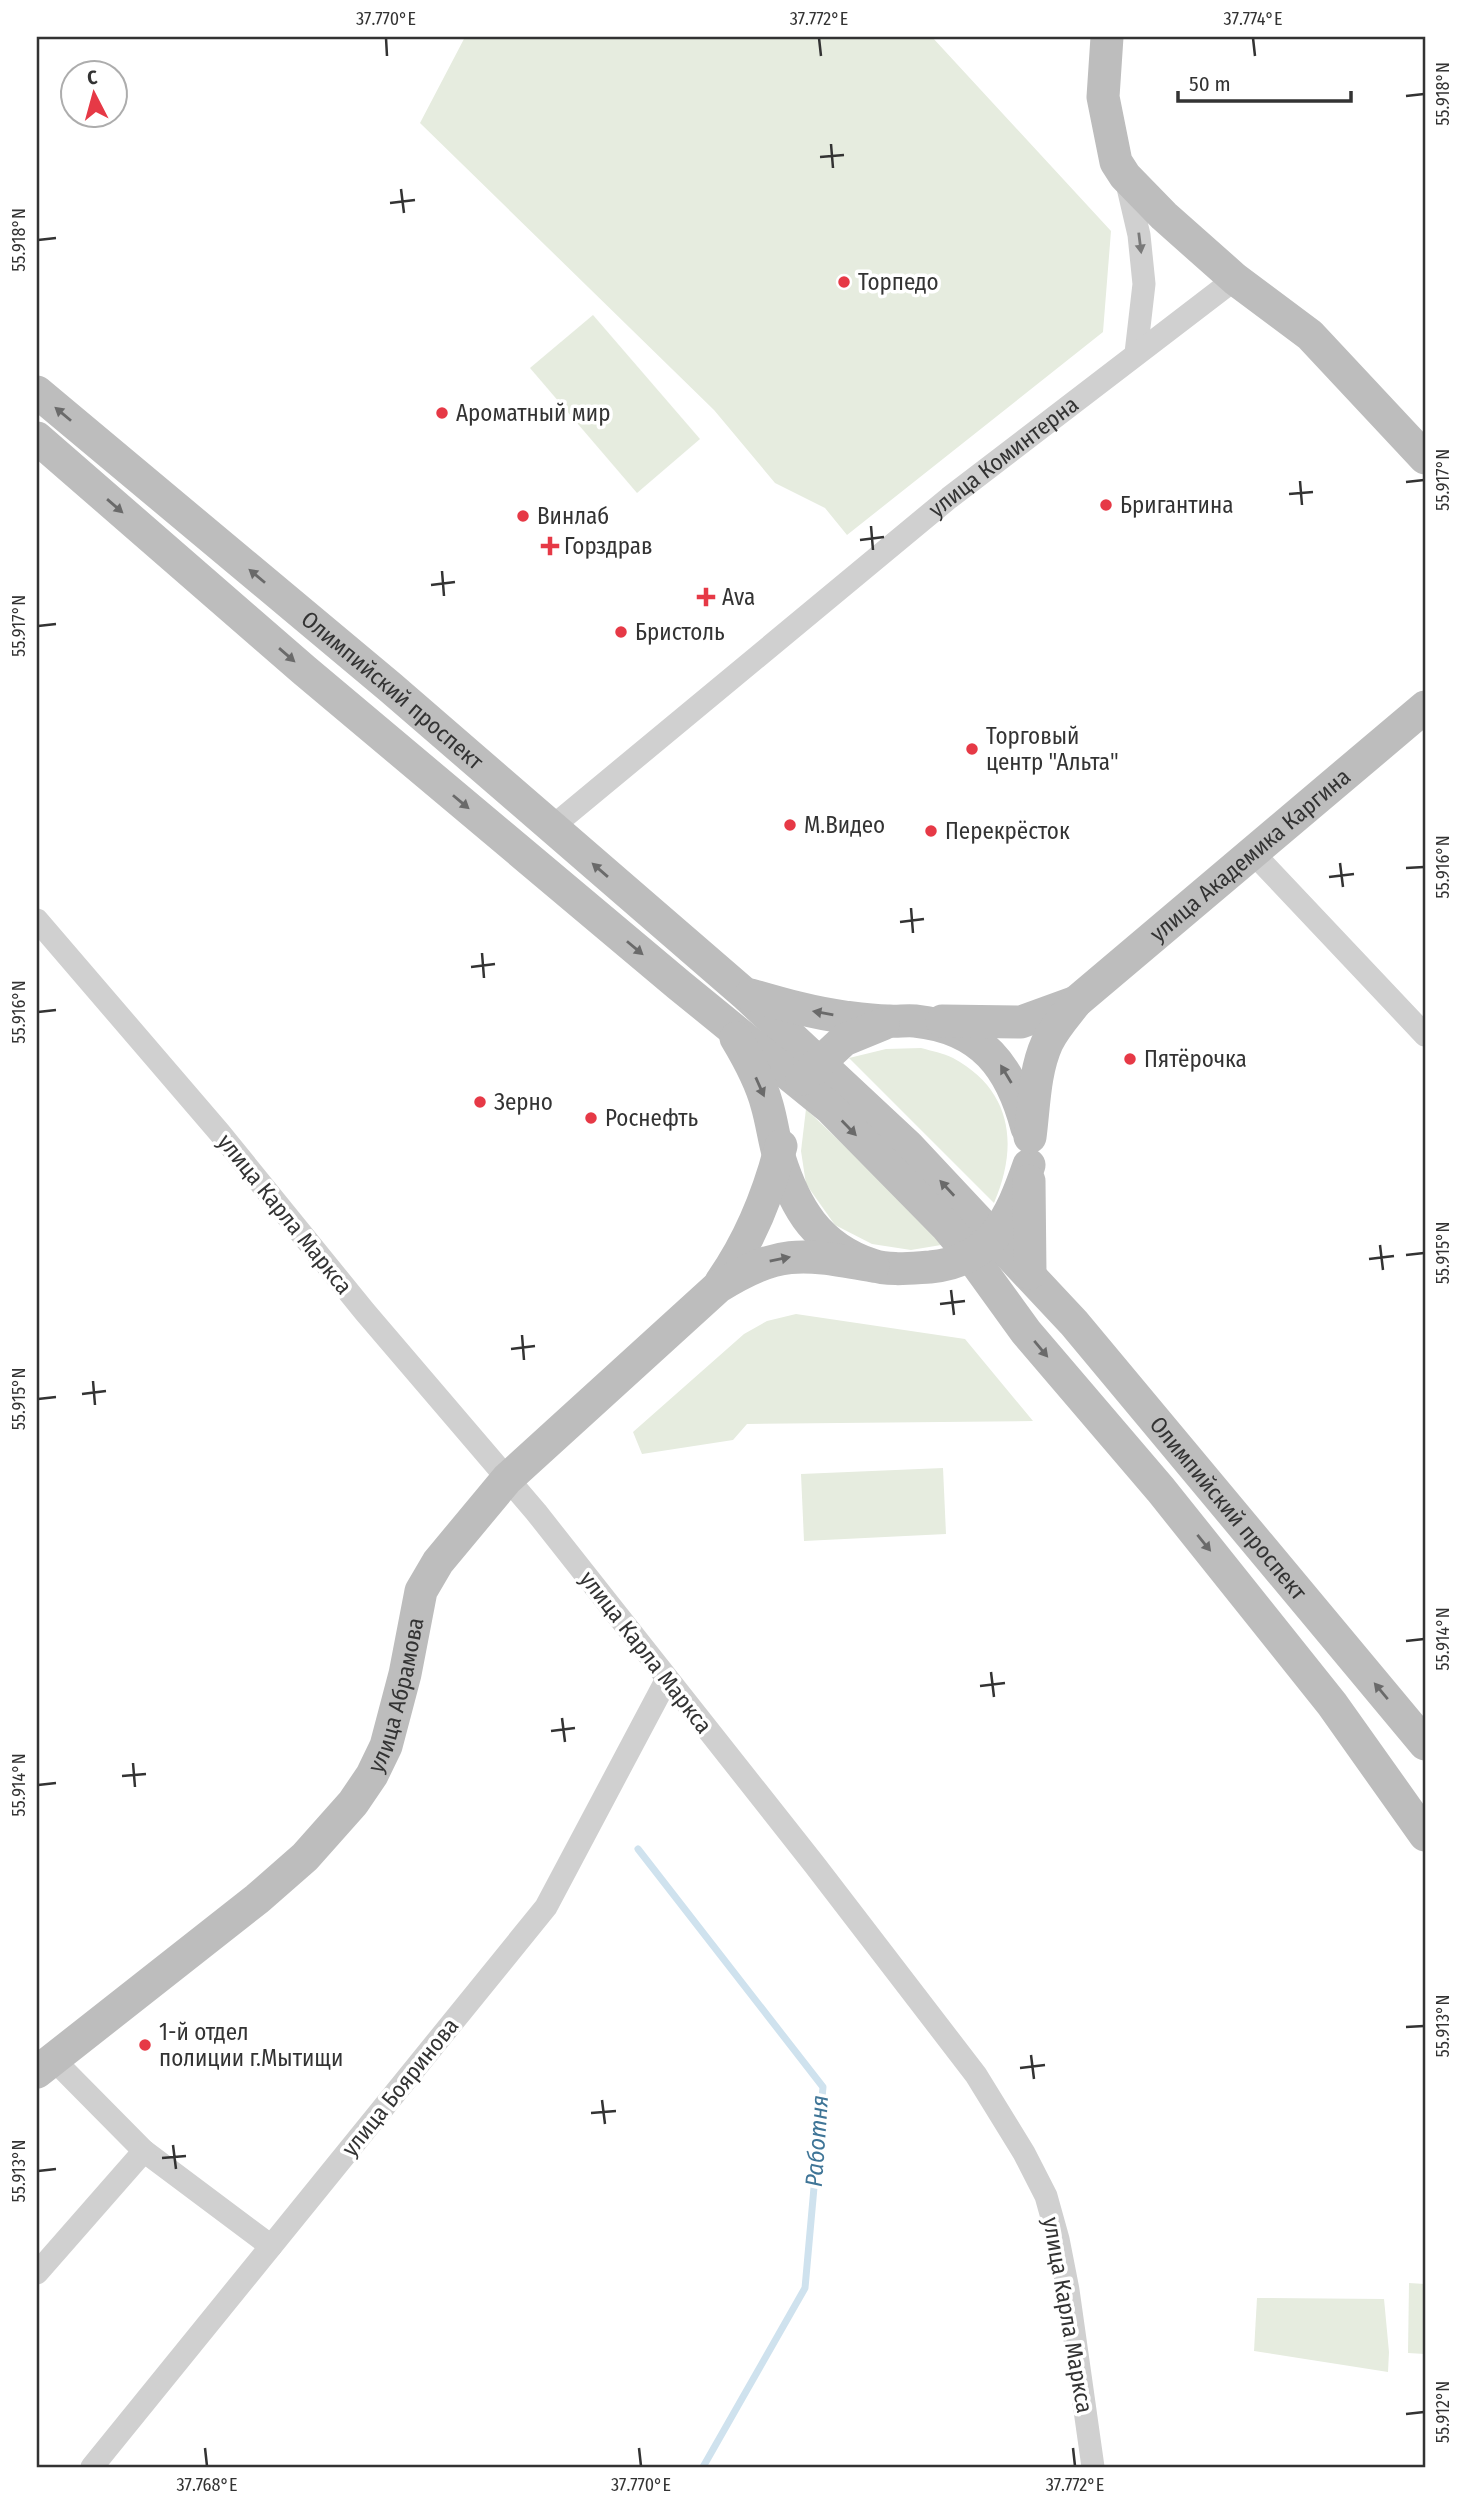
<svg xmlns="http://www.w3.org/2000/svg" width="1462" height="2504" font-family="'Fira Sans Condensed',sans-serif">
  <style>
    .green { fill: #e6ecdf }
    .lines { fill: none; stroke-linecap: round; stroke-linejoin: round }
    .stream { stroke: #cfe2ee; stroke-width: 7 }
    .street { stroke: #d0d0d0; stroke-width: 23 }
    .secondary { stroke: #bdbdbd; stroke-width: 33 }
    .oneway { fill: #7a7a7a }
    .oneway2 { fill: #6a6a6a }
    .ticks { fill: none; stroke: #333; stroke-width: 2.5 }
    .poi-dot { fill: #e63946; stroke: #fff; stroke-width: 2.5 }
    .labels { text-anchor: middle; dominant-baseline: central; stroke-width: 7; stroke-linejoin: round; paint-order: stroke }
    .poi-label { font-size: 23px; fill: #333; stroke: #fff; text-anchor: start }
    .street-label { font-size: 23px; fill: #333; stroke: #fff }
    .water-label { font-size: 24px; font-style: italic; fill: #3f7597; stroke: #fff }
    .neatline { fill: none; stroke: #333; stroke-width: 2.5 }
    .ticks-label { font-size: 18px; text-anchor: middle; fill: #333 }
  </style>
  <rect width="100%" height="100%" fill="#fff"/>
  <g class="green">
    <path d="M465,37H932L1111,231L1103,332L847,535L825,508L775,483L714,410L420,123Z"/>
    <path d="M593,315L700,439L637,493L530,368Z"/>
    <path d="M921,1048C932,1051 943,1053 953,1058C1012,1090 1019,1145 994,1203L849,1058L886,1049Z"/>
    <path d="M806,1109L947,1244L911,1250L872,1244L835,1225L806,1184L801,1151Z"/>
    <path d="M796,1314L965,1339L1033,1421L747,1424L733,1440L642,1454L633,1432L744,1334L767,1321Z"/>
    <path d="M943,1468L946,1534L804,1541L801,1474Z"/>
    <path d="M1409,2283L1425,2284V2354L1408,2353Z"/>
    <path d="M1257,2298L1384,2299L1389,2352L1388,2372L1254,2351Z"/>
  </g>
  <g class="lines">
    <path class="stream" d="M638,1849L823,2087L805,2288L703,2467"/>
    <g class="street">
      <path d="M1126,179L1139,235L1144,284L1136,353"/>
      <path id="s1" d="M552,827L949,498L1235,279"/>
      <path d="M1253,853L1425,1035"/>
      <path d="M37,920L219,1132L365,1312L536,1512L814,1864L976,2075L1024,2153L1046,2196L1058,2239L1068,2290L1093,2467"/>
      <path d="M53,2059L144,2151L271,2246"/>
      <path d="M37,2273L144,2151"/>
      <path d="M92,2467L546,1907L667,1679"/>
    </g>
    <g class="secondary">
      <path d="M1107,37L1103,97L1116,162L1125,176L1164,216L1235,279L1310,335L1425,458"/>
      <path id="s2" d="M37,392L390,687L745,994L908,1146L1074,1323L1425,1744"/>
      <path d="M37,438L304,670L679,985L830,1108L947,1227L971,1256L1026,1332L1161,1490L1332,1704L1425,1835"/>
      <path d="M751,995C782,1004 813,1013 845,1017C860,1019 874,1021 888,1021C897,1022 906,1020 915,1021C982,1028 1011,1067 1027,1128"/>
      <path d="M942,1021L1021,1022L1076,1002"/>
      <path d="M736,1038C748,1058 761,1082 767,1105C772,1122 774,1140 779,1157C795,1208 818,1247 872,1265C889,1271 912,1268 930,1267C992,1261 1011,1217 1029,1165"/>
      <path d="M802,1079L844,1040L883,1024"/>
      <path id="s3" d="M1030,1137C1034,1107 1034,1072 1047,1043C1054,1028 1066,1015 1076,1002L1425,707"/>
      <path d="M1029,1181L1030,1273"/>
      <path d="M721,1282C749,1242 769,1193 781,1146"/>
      <path id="s4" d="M37,2072L257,1899L305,1857L353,1803L372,1775L386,1746L405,1674L421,1591L438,1562L507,1479L718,1287C781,1248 803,1254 873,1266"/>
    </g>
  </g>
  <defs><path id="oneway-solid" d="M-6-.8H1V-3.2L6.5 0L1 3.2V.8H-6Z" transform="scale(1.75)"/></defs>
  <use class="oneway" href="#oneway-solid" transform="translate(1140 243) rotate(83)"/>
  <g class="oneway2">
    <use href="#oneway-solid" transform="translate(63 414) rotate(-140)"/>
    <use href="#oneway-solid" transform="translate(115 506) rotate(41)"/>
    <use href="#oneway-solid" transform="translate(257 576) rotate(-140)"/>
    <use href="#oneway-solid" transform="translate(287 655) rotate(41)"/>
    <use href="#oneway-solid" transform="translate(461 802) rotate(40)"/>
    <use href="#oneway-solid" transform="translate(600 870) rotate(-139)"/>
    <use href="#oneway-solid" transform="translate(635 948) rotate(40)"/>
    <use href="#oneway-solid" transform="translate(823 1013) rotate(-170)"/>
    <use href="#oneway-solid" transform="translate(1006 1074) rotate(-121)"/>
    <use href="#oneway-solid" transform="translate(760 1087) rotate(66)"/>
    <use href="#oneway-solid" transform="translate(849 1128) rotate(46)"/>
    <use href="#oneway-solid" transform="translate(947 1188) rotate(-133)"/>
    <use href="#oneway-solid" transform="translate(780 1259) rotate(-11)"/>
    <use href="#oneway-solid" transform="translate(1041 1349) rotate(50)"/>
    <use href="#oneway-solid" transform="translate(1204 1543) rotate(51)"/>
    <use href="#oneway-solid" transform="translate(1381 1691) rotate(-130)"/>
  </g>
  <path class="ticks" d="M386,38L387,56M819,38L821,56M1253,38L1255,56M1406,96L1424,94M831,144L833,168M820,157L844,155M401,189L404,213M390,203L415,200M38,240L56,238M1300,481L1302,505M1406,482L1424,480M1289,494L1313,492M871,526L873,550M860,540L884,537M442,571L444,596M431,585L455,582M38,626L56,624M1340,863L1343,887M1406,868L1424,867M1329,877L1354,874M911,908L913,933M900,922L924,919M482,953L484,978M471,967L495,964M38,1012L56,1010M1380,1245L1383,1270M1406,1255L1424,1253M1369,1259L1394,1256M951,1290L954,1315M940,1304L965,1301M522,1335L524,1360M511,1349L535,1346M93,1381L95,1405M82,1394L106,1391M38,1399L56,1397M1406,1641L1424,1639M991,1672L994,1697M980,1686L1005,1683M562,1718L565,1742M551,1731L575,1728M133,1763L135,1787M122,1776L146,1774M38,1785L56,1783M1406,2027L1424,2026M1031,2055L1034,2079M1020,2068L1045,2065M602,2100L605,2124M591,2113L616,2111M173,2145L176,2169M162,2158L186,2156M38,2171L56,2169M1406,2414L1424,2412M205,2448L207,2466M639,2448L641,2466M1073,2448L1075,2466"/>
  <g class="poi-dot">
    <circle cx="844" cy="282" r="7"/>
    <circle cx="442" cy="413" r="7"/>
    <circle cx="1106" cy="505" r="7"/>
    <circle cx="523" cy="516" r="7"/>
    <path d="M546.5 535.5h7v7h7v7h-7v7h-7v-7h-7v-7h7z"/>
    <path d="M702.5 586.5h7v7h7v7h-7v7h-7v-7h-7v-7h7z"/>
    <circle cx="621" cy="632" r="7"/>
    <circle cx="972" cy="749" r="7"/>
    <circle cx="790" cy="825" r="7"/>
    <circle cx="931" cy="831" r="7"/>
    <circle cx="1130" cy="1059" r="7"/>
    <circle cx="480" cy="1102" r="7"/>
    <circle cx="591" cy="1118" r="7"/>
    <circle cx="145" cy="2045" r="7"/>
  </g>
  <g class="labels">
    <g class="poi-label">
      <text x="858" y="282">Торпедо</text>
      <text x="456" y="413">Ароматный мир</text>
      <text x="1120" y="505">Бригантина</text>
      <text x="537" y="516">Винлаб</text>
      <text x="564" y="546">Горздрав</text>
      <text x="722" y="597">Ava</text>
      <text x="635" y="632">Бристоль</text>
      <text x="986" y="736">Торговый<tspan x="986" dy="26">центр "Альта"</tspan></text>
      <text x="804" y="825">М.Видео</text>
      <text x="945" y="831">Перекрёсток</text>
      <text x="1144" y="1059">Пятёрочка</text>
      <text x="494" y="1102">Зерно</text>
      <text x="605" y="1118">Роснефть</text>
      <text x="159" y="2032">1-й отдел<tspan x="159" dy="26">полиции г.Мытищи</tspan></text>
    </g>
    <g class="street-label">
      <text stroke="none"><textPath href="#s1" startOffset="584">улица Коминтерна</textPath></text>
      <text stroke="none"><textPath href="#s2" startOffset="464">Олимпийский проспект</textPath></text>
      <text stroke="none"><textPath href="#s3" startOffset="374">улица Академика Каргина</textPath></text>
      <text transform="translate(285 1214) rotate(51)">улица Карла Маркса</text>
      <text stroke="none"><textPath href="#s2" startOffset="1636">Олимпийский проспект</textPath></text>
      <text transform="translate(646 1652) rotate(52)">улица Карла Маркса</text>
      <text stroke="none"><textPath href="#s4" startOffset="534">улица Абрамова</textPath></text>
      <text transform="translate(400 2087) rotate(-51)">улица Бояринова</text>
      <text transform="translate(1068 2315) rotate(80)">улица Карла Маркса</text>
    </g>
    <g class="water-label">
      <text transform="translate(817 2141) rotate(-86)">Работня</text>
    </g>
  </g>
  <rect width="1462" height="2504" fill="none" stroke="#ffffff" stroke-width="77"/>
  <g transform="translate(94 94) rotate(354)"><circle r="33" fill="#ffffff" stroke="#adadad" stroke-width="2"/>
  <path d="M0-5L12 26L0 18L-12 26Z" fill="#e63946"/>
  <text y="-10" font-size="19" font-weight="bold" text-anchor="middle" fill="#333333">С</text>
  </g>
  <path d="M1178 91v10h173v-10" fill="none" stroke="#333333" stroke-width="3.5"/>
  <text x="1189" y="91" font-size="21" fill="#333333" stroke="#ffffff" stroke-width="5" paint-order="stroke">50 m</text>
  <rect x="38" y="38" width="1386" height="2428" class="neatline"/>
  <g class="ticks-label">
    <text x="386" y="25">37.770°E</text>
    <text x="819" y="25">37.772°E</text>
    <text x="1253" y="25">37.774°E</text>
    <text transform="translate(1443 94) rotate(-90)" y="6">55.918°N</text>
    <text transform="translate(19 240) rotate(-90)" y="6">55.918°N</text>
    <text transform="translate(1443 480) rotate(-90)" y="6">55.917°N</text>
    <text transform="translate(19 626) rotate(-90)" y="6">55.917°N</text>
    <text transform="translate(1443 867) rotate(-90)" y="6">55.916°N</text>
    <text transform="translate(19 1012) rotate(-90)" y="6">55.916°N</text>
    <text transform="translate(1443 1253) rotate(-90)" y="6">55.915°N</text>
    <text transform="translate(19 1399) rotate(-90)" y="6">55.915°N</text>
    <text transform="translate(1443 1639) rotate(-90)" y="6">55.914°N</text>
    <text transform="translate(19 1785) rotate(-90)" y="6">55.914°N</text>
    <text transform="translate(1443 2026) rotate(-90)" y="6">55.913°N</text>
    <text transform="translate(19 2171) rotate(-90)" y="6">55.913°N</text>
    <text transform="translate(1443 2412) rotate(-90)" y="6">55.912°N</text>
    <text x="207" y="2491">37.768°E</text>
    <text x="641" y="2491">37.770°E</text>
    <text x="1075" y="2491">37.772°E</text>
  </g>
</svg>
